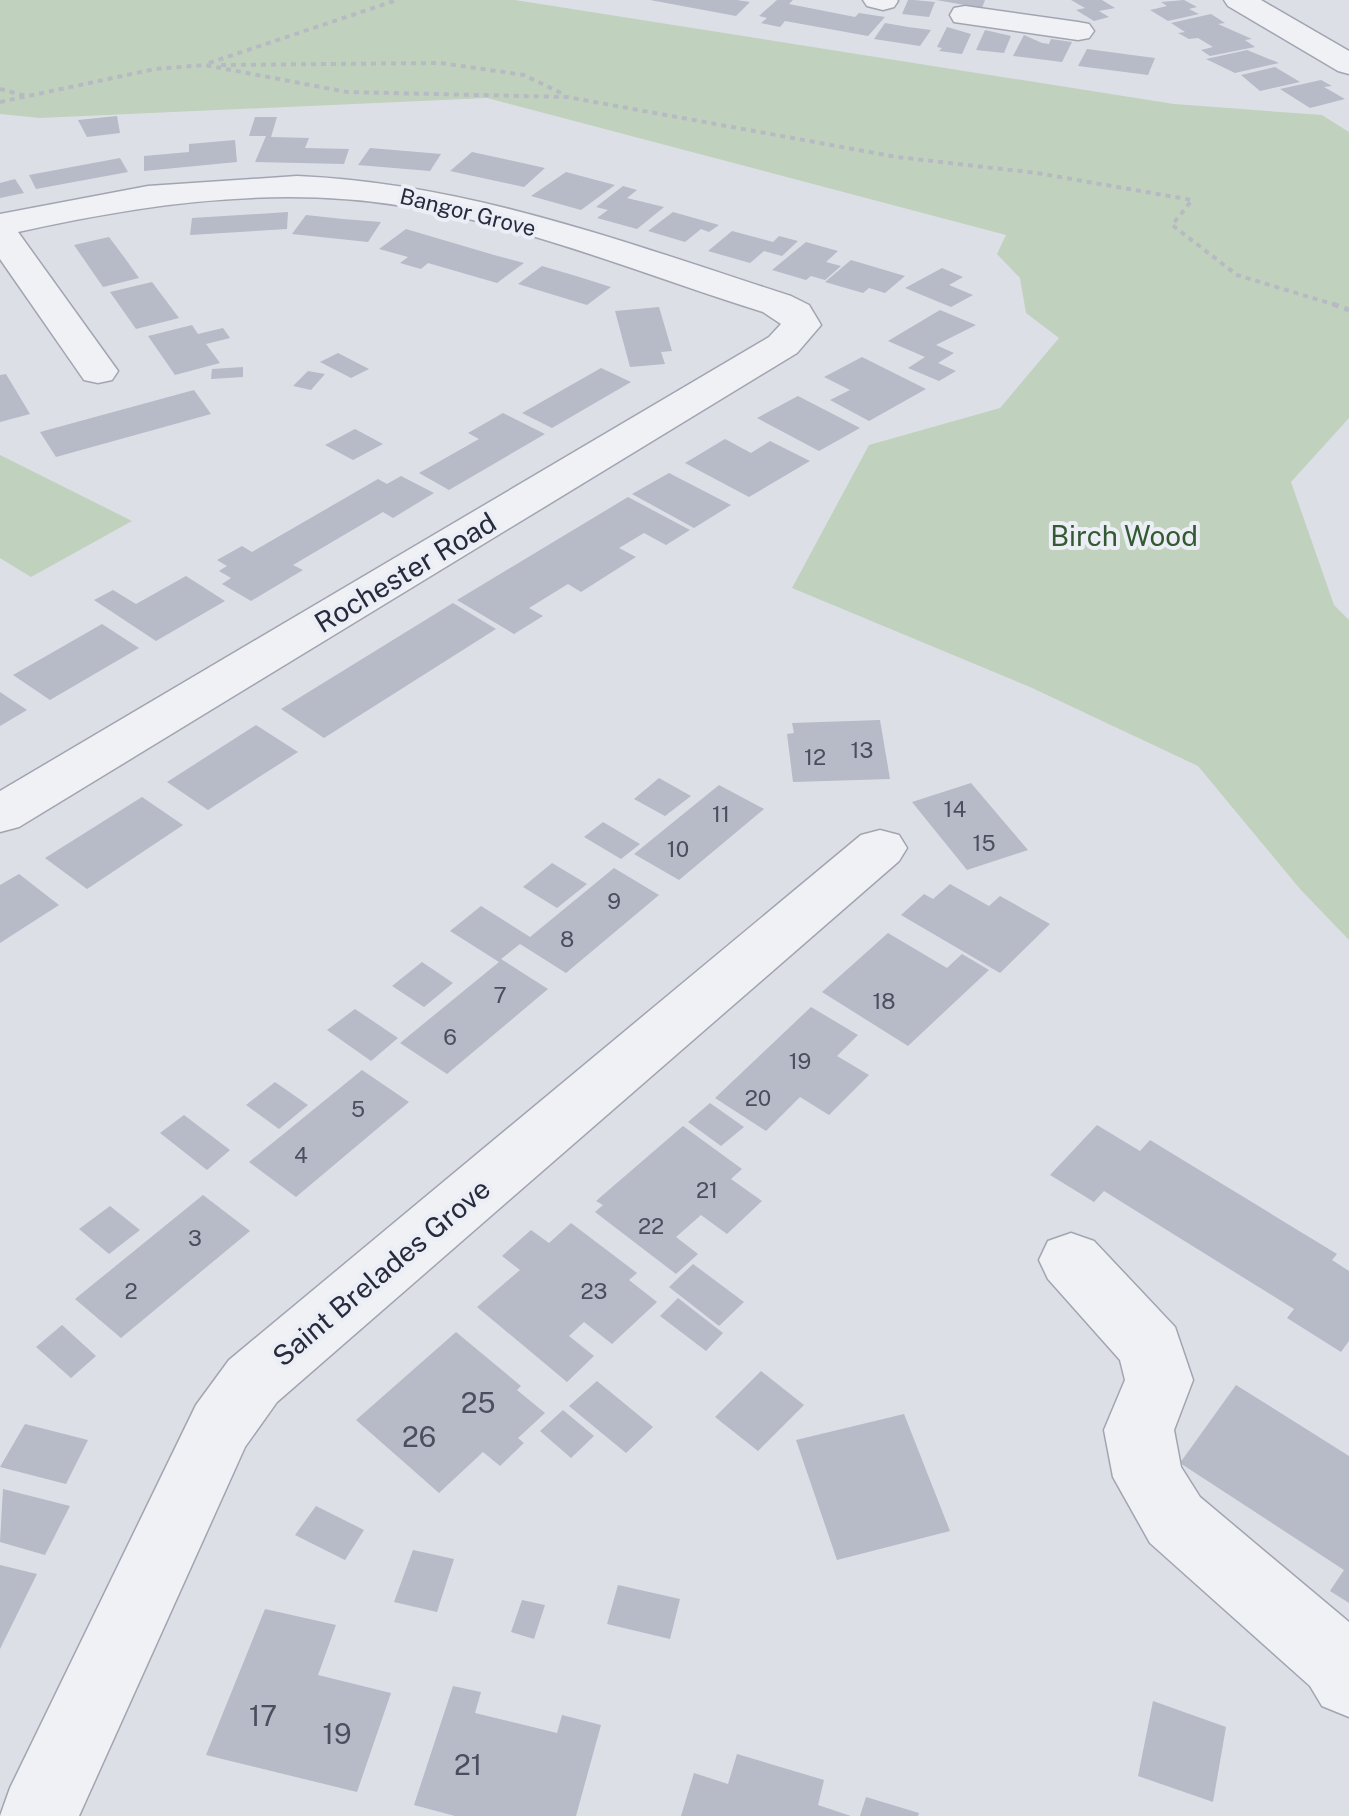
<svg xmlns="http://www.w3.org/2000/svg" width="1349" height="1816" font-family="'Public Sans',sans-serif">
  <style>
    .green { fill: #c0d1be }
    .building { fill: #b7bac7 }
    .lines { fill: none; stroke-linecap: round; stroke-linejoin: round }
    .street-casing { stroke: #a2a5b1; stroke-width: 3 }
    .path-far1 { stroke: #b7bac2; stroke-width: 4; stroke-dasharray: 5 5; stroke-linecap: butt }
    .path { stroke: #b7bac2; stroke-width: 5; stroke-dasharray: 6 6; stroke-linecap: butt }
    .street { fill: #f0f1f5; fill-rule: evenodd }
    .labels { text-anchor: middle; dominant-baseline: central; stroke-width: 8; stroke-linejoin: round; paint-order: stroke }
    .far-street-label { font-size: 22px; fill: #262b3e; stroke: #eceef5 }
    .number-label { font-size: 22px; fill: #4a4f60 }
    .park-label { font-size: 28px; fill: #345a33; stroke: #eceef5 }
    .street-label { font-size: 28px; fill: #262b3e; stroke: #eceef5 }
    .near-number-label { font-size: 28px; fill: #4a4f60 }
  </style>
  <rect width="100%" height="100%" fill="#dddfe7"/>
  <g class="green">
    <path d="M0,0H515L1174,104L1322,115L1349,132V418L1291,482L1334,605L1349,620V940L1300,889L1198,766L1030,687L792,588L869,445L1000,408L1059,338L1026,313L1020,278L997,254L1006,235L487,98L40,118L0,114Z"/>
    <path d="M0,455L132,521L31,577L0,558Z"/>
  </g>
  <g class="building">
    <path d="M650,0H737L750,2L736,16Z"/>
    <path d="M777,0H793L789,4L855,17L859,13L885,17L868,36L785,21L780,27L761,23L767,18L759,16Z"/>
    <path d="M908,0H914L935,2L929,17L902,14Z"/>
    <path d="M936,0H985L982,8Z"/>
    <path d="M1071,0H1102L1115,8L1099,11L1109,17L1094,21L1076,10L1085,8Z"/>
    <path d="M1184,0L1197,7L1189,9L1199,14L1168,21L1150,10L1167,6L1161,2Z"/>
    <path d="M1211,14L1225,23L1218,24L1252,39L1245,40L1255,47L1210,56L1201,50L1213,47L1198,38L1189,39L1178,33L1185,32L1171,23Z"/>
    <path d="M885,23L908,27L931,30L920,46L874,39Z"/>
    <path d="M947,27L971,34L962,54L939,51L942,48L937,47Z"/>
    <path d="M985,30L1011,36L1004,53L976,50Z"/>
    <path d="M1024,35L1042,43L1049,44L1051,39L1072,42L1062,62L1013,56Z"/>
    <path d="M1087,49L1132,55L1155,58L1148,75L1078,66Z"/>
    <path d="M1247,50L1279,63L1235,73L1206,59Z"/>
    <path d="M1275,67L1300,82L1260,91L1241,75Z"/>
    <path d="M1321,80L1332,86L1324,87L1345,99L1310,108L1280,89Z"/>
    <path d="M117,116L120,133L87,137L78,120Z"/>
    <path d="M255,117H277L271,137L309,138L305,148L349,149L344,164L255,162L266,136H249Z"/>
    <path d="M235,140L237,162L144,171V156L189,152V144Z"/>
    <path d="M370,148L406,151L441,154L430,171L358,165Z"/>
    <path d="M472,152L509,160L545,168L524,187L450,171Z"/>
    <path d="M120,158L128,172L36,189L29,175Z"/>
    <path d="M566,172L615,185L581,210L531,196Z"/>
    <path d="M15,179L24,193L0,198V183Z"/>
    <path d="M623,186L637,190L627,198L664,207L637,229L597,218L608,210L596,207Z"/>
    <path d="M288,212L287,229L190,235L192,218Z"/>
    <path d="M673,212L719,225L709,232L701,229L685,242L648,231Z"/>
    <path d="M306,215L343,219L381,222L368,242L292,234Z"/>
    <path d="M406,229L494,255L524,263L497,283L428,263L421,269L400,263L408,257L379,249Z"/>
    <path d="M732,231L773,242L779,236L798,241L782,256L764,251L750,263L708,251Z"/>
    <path d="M109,237L124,257L139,278L103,287L74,245Z"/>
    <path d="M806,242L838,251L826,262L841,266L825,280L811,276L806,280L772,270Z"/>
    <path d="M851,260L905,276L885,293L869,288L863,293L825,282Z"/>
    <path d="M542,266L576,276L611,287L587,305L518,284Z"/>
    <path d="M942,268L963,277L949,285L973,295L951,307L905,288Z"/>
    <path d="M152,282L179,318L136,329L110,292Z"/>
    <path d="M659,307L672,351L661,352L665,364L630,367L615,311Z"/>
    <path d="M940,310L976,325L936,345L954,353L938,363L956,371L939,381L908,368L925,357L888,341Z"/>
    <path d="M192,325L198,334L223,328L230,338L206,344L220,363L175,375L148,336Z"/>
    <path d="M338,353L369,369L351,378L320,362Z"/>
    <path d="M862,357L926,389L869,421L830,400L850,390L824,377Z"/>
    <path d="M243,367V377L211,379L212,369Z"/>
    <path d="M601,368L631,382L552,428L522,413Z"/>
    <path d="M308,371L325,374L311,390L293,386Z"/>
    <path d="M6,374L30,414L0,422V375Z"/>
    <path d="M194,390L211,414L56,457L40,432Z"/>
    <path d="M798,396L860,428L819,451L757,418Z"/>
    <path d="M503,413L545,434L449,490L419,473L479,439L468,433Z"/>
    <path d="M355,429L383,444L353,460L325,445Z"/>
    <path d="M725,439L751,453L770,441L810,461L749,497L685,463Z"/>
    <path d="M669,473L731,505L694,528L632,494Z"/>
    <path d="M401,476L434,493L393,518L383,512L293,565L303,570L251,601L222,584L231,578L219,571L227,566L217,560L242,546L252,552L378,479L387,484Z"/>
    <path d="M628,497L690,530L666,545L644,533L619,548L636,557L581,592L568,584L529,608L543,616L514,634L457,600Z"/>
    <path d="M186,576L225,601L156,641L94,600L113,590L136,604Z"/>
    <path d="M453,603L496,629L324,738L281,709Z"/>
    <path d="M102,624L139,648L50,700L13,675Z"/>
    <path d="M0,692L27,710L0,726Z"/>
    <path d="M880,720L890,779L793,782L787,734L794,733L792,723Z"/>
    <path d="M256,725L298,752L208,810L167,782Z"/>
    <path d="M659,778L691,796L665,816L634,799Z"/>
    <path d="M971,783L999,816L1028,850L967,870L912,802Z"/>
    <path d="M719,785L764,809L679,880L634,854Z"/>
    <path d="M142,797L183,825L87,889L45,858Z"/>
    <path d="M603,822L640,844L621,859L584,837Z"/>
    <path d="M552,863L587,884L557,908L523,887Z"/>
    <path d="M614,868L659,895L566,973L520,944L501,959L548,989L447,1074L400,1043L499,962L450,931L481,906L530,937Z"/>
    <path d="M19,874L59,905L0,943V885Z"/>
    <path d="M950,884L989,906L1000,896L1050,924L1000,973L901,915L924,894L933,899Z"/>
    <path d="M888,933L947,968L962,954L989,970L908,1046L822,992Z"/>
    <path d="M422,962L453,983L424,1007L392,986Z"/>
    <path d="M811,1007L858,1035L837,1056L869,1075L829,1115L800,1097L766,1131L715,1098Z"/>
    <path d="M355,1009L398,1038L371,1061L327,1030Z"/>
    <path d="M362,1070L409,1102L296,1197L249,1162Z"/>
    <path d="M275,1082L308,1105L279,1129L246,1105Z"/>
    <path d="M710,1103L744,1127L721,1146L688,1122Z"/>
    <path d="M184,1115L230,1150L207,1170L160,1133Z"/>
    <path d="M1097,1125L1140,1151L1150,1140L1337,1254L1332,1260L1349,1271V1341L1341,1352L1287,1318L1294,1309L1104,1191L1094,1202L1050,1175Z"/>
    <path d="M683,1126L742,1169L731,1179L762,1201L727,1234L701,1215L676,1237L698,1254L676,1274L595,1212L603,1205L596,1201Z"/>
    <path d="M203,1195L250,1231L121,1338L75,1299Z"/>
    <path d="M110,1206L140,1230L109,1254L79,1229Z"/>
    <path d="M571,1223L637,1273L629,1280L657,1302L612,1344L584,1322L569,1336L594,1356L567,1382L477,1307L520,1270L502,1256L531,1230L549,1243Z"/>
    <path d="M693,1264L744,1302L719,1326L669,1287Z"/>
    <path d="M678,1298L723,1333L706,1351L660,1316Z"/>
    <path d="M62,1325L96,1356L71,1378L36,1347Z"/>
    <path d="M456,1332L521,1386L517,1390L545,1413L518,1438L524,1443L500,1466L483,1452L439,1493L356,1420Z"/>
    <path d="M761,1371L804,1405L758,1451L715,1417Z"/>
    <path d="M597,1381L653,1427L626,1453L569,1406Z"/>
    <path d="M1236,1385L1349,1456V1603L1330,1591L1344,1570L1180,1463Z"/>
    <path d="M563,1410L594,1436L571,1458L540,1431Z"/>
    <path d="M904,1414L950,1531L837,1560L796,1440Z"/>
    <path d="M25,1424L88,1440L66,1484L0,1467Z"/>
    <path d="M3,1489L70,1506L45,1555L0,1542Z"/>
    <path d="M316,1506L364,1530L345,1560L295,1535Z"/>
    <path d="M413,1550L454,1559L437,1612L394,1602Z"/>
    <path d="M0,1565L37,1574L0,1649Z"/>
    <path d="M618,1585L680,1599L670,1639L607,1624Z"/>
    <path d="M522,1600L545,1605L534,1639L511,1632Z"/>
    <path d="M265,1609L336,1625L318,1675L391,1693L357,1792L206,1755Z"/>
    <path d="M453,1686L481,1692L475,1713L557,1733L562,1715L601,1725L576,1816H455L414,1805Z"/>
    <path d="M1153,1701L1226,1727L1213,1802L1138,1776Z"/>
    <path d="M737,1754L824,1780L818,1805L851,1816H681L694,1773L728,1784Z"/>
    <path d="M866,1797L919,1813L918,1816H860Z"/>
  </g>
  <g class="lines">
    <g class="street-casing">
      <g id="street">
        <path d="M863,0H897L898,1L894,7L883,10L867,6Z"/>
        <path d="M1224,0H1261L1349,51V74L1338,71L1228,6Z"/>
        <path d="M965,6L1078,22L1089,24L1094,31L1089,38L1078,40L954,22L950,15L954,8Z"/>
        <path d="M297,176C468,183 630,244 791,296L809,305L821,325L797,353L19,827L0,832V791L769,337L781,324L763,312L738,304C630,269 515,223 403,206C274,185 144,204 18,232L118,371L112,380L98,383L84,380L0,259V214L148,186Z"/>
        <path d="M880,830L899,835L907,848L899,861L277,1402L245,1447L79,1816H0L10,1788L196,1405L229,1360L861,835Z"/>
        <path d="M1071,1233L1094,1241L1175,1327L1193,1380L1174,1430L1181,1467L1200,1497L1349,1622V1717L1322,1706L1310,1686L1150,1543L1113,1477L1104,1430L1125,1380L1120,1360L1048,1279L1039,1260L1048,1241Z"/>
      </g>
    </g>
    <g class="path-far1">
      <path d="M209,63L397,0"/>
      <path d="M221,65L441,63L524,75L563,94"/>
      <path d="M0,89L26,96"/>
      <path d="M0,102L155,69L205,65L347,92L567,97L897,157L1037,173L1192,200L1172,225L1237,275L1339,306"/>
    </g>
    <path class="path" d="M1333,304L1349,310"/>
    <use href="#street" class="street"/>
  </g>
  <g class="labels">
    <g class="far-street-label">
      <text transform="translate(468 212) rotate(14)">Bangor Grove</text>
    </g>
    <g class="number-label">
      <text x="862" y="750">13</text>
      <text x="815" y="757">12</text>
      <text x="955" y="809">14</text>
      <text x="721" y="814">11</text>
      <text x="984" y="843">15</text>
      <text x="678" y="849">10</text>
      <text x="614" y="901">9</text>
      <text x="567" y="939">8</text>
      <text x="500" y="995">7</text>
      <text x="884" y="1001">18</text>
      <text x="450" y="1037">6</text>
      <text x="800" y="1061">19</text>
      <text x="758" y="1098">20</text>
      <text x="358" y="1109">5</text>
      <text x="301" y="1155">4</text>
      <text x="707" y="1190">21</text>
      <text x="651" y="1226">22</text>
      <text x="195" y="1238">3</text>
      <text x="131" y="1291">2</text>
      <text x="594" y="1291">23</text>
    </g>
    <g class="park-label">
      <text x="1124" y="535">Birch Wood</text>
    </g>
    <g class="street-label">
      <text transform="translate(405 572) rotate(-31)">Rochester Road</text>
      <text transform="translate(381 1272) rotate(-40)">Saint Brelades Grove</text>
    </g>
    <g class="near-number-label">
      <text x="478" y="1402">25</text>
      <text x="419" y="1436">26</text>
      <text x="263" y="1715">17</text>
      <text x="337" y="1733">19</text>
      <text x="468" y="1764">21</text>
    </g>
  </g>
</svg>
